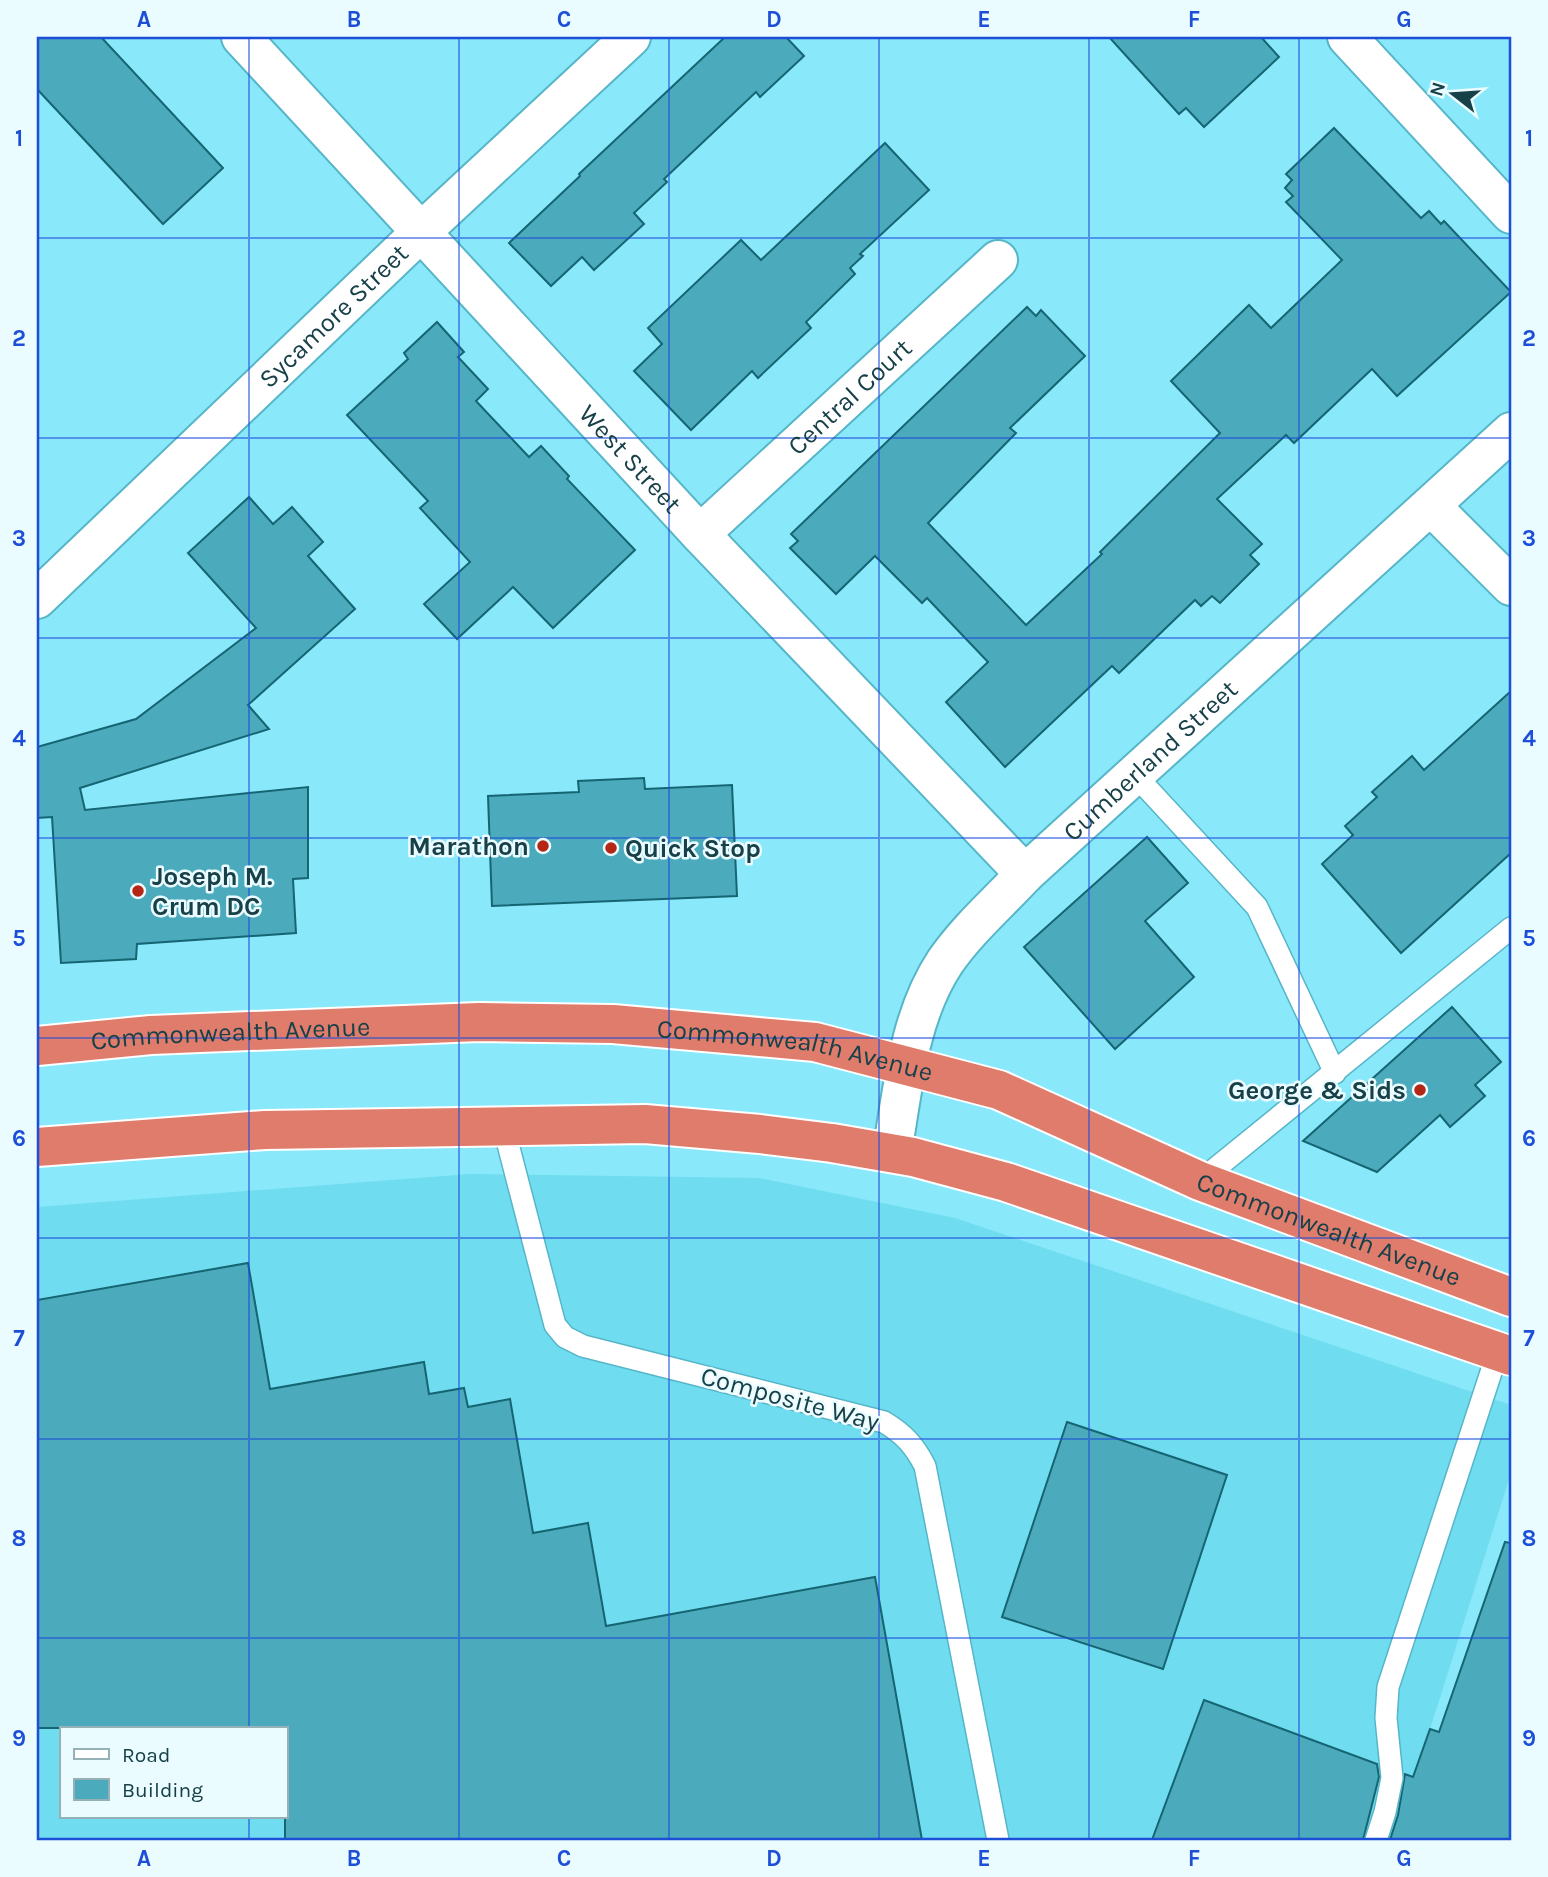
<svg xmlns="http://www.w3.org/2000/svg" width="1548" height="1877" font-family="Karla,sans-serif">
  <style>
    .built { fill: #70dcf0; fill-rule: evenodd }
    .building { fill: #4baabc; stroke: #156572; stroke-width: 2 }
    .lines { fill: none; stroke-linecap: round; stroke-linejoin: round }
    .service-casing { stroke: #56b6c8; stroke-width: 24 }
    .minor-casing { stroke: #56b6c8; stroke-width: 42 }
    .tertiary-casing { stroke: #56b6c8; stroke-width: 42 }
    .secondary-casing { stroke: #56b6c8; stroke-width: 42 }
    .trunk-casing { stroke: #fff; stroke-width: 42 }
    .service { stroke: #fff; stroke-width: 21 }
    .minor { stroke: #fff; stroke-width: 38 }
    .tertiary { stroke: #fff; stroke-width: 38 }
    .secondary { stroke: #fff; stroke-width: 38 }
    .trunk { stroke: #e07c6c; stroke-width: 38 }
    .grid { fill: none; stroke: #1d4ed8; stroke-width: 2; stroke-opacity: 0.55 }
    .poi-dot { fill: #b52714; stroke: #eafcff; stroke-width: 2.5 }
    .labels { text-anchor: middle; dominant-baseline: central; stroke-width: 5; stroke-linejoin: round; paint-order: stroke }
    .street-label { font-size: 26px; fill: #174048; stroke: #eafcff }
    .poi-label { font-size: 26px; font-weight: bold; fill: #174048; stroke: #eafcff; text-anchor: end }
    .neatline { fill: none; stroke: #1d4ed8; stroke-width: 2.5 }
    .grid-label { font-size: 23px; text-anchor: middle; font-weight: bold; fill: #1d4ed8 }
  </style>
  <rect width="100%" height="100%" fill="#89e8fa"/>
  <path class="built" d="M470,1174L759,1178L955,1218L1511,1405V1473L1395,1840H37V1207ZM61,1728H285V1816H61Z"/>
  <g class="building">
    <path d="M37,37H101L223,168L163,224L37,89Z"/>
    <path d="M725,37H786L804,56L760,97L756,92L664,179L667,182L634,213L644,224L594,270L582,257L551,286L509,243L580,176L579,174Z"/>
    <path d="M1109,37H1261L1279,57L1204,127L1186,108L1179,114Z"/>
    <path d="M1334,128L1421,218L1429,211L1441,224L1444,221L1511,292L1397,396L1372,369L1294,443L1286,435L1217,499L1262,544L1250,555L1259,564L1220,603L1212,596L1201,606L1195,600L1119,673L1112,666L1005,767L946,702L988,662L927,598L922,603L875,556L836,594L790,548L798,541L791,534L1027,307L1036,316L1041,310L1085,356L1010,428L1016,433L928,523L1026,625L1102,554L1100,552L1220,433L1171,381L1249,305L1271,328L1342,260L1286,202L1293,196L1285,188L1292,180L1286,174Z"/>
    <path d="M885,143L929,190L860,254L863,256L850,268L855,274L806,322L811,328L758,378L752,371L691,430L634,371L662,344L648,328L741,240L761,260Z"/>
    <path d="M437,322L464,352L458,357L488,389L476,401L529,457L541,446L569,476L567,479L635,550L553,628L513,587L457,639L424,604L470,562L420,508L428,501L347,415L408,359L404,353Z"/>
    <path d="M249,497L273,524L292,507L323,542L308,556L355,609L248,705L269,729L80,788L85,810L308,787V878L293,879L296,933L137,944L136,959L61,963L52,817L37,818V747L136,719L256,628L188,553Z"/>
    <path d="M1511,691V853L1401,953L1322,864L1353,835L1345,826L1377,797L1372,792L1412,756L1424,770Z"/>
    <path d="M644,778L645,789L732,785L737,896L492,906L488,796L579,792L578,781Z"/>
    <path d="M1147,837L1188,883L1145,921L1194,977L1115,1049L1024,947Z"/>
    <path d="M1452,1007L1501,1062L1475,1085L1485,1096L1450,1127L1440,1115L1377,1172L1303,1141Z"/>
    <path d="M248,1263L270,1389L424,1362L429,1394L464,1388L468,1407L510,1399L533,1533L588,1523L606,1626L875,1577L922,1840H285V1728H37V1300Z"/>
    <path d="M1067,1422L1227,1475L1163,1669L1002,1617Z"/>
    <path d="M1505,1542L1511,1543V1840H1390L1398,1815L1405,1774L1413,1777L1430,1729L1439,1732Z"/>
    <path d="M1204,1700L1377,1764L1379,1777L1363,1840H1152Z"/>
  </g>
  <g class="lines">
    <g class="service-casing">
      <g id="service">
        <path d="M1135,775L1257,907L1335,1073"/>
        <path d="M503,1125L555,1325L565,1337L583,1346L884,1422C904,1434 914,1445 925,1466L998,1840"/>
        <path d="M1200,1181L1511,928"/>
        <path d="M1376,1840L1385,1812L1392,1778L1386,1718L1388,1687L1498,1351"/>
      </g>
    </g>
    <g class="minor-casing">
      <g id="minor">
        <path id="s1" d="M241,37L700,534L1025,874"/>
        <path d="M1347,37L1511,214"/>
        <path d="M1431,506L1511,586"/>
        <path id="s2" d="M700,534L998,260"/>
      </g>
    </g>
    <g class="tertiary-casing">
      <g id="tertiary">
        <path id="s3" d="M37,599L421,232L631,37"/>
      </g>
    </g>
    <g class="secondary-casing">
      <g id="secondary">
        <path id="s4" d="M892,1153C903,1089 908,1018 945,962C967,930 998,903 1025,874L1511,432"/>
      </g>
    </g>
    <g class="trunk-casing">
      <g id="trunk">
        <path id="s5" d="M37,1046L151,1035L479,1022L613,1024L815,1042L999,1090L1200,1181L1511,1297"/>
        <path d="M37,1147L265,1130L645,1124L760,1134L832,1143L913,1157L1006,1182L1511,1356"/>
      </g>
    </g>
    <use href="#service" class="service"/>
    <use href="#minor" class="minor"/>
    <use href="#tertiary" class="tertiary"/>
    <use href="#secondary" class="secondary"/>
    <use href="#trunk" class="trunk"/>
  </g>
  <path class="grid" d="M249,37V1728M459,37V1840M669,37V1840M879,37V1840M1089,37V1840M1299,37V1840M37,238H1511M37,438H1511M37,638H1511M37,838H1511M37,1038H1511M37,1238H1511M37,1439H1511M37,1638H1511M249,1816V1840"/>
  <g class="poi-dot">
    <circle cx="543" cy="846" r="7"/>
    <circle cx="611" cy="848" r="7"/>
    <circle cx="138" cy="891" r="7"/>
    <circle cx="1420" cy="1090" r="7"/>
  </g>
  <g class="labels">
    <g class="street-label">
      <text stroke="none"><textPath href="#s3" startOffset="410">Sycamore Street</textPath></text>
      <text stroke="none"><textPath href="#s2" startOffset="203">Central Court</textPath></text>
      <text stroke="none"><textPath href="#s1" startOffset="574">West Street</textPath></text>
      <text stroke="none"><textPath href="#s4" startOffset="488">Cumberland Street</textPath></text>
      <text stroke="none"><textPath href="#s5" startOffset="194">Commonwealth Avenue</textPath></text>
      <text stroke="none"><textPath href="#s5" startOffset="761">Commonwealth Avenue</textPath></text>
      <text stroke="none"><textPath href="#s5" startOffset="1328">Commonwealth Avenue</textPath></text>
      <text transform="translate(790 1399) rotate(15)">Composite Way</text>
    </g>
    <g class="poi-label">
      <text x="529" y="846">Marathon</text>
      <text x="625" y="848" text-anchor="start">Quick Stop</text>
      <text x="152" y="876" text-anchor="start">Joseph M.<tspan x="152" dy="30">Crum DC</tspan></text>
      <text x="1406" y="1090">George &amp; Sids</text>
    </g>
  </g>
  <rect width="1548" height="1877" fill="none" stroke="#eafcff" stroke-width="77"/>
  <rect x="60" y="1727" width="228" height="91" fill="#eafcff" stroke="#96b1b6" stroke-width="2"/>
  <rect x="74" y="1749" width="35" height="10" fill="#ffffff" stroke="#96b1b6" stroke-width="2"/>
  <text x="122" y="1762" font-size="21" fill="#174048">Road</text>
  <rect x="74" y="1779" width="35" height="21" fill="#4baabc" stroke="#96b1b6" stroke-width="2"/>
  <text x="122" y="1797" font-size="21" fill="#174048">Building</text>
  <g transform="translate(1453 94) rotate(287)" stroke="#eafcff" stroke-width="5" paint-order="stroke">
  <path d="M0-5L12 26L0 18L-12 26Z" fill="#174048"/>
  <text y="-10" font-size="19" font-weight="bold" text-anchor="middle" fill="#174048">N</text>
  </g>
  <rect x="38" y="38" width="1472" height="1801" class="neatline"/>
  <g class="grid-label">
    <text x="144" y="27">A</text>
    <text x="354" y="27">B</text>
    <text x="564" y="27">C</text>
    <text x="774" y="27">D</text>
    <text x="984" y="27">E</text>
    <text x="1194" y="27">F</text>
    <text x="1404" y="27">G</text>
    <text x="19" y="146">1</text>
    <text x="1529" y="146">1</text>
    <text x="19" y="346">2</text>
    <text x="1529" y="346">2</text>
    <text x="19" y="546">3</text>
    <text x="1529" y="546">3</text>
    <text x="19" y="746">4</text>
    <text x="1529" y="746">4</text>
    <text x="19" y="946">5</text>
    <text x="1529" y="946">5</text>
    <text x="19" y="1146">6</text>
    <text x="1529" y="1146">6</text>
    <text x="19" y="1346">7</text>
    <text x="1529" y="1346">7</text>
    <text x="19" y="1546">8</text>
    <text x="1529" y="1546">8</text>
    <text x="19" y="1746">9</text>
    <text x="1529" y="1746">9</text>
    <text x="144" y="1866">A</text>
    <text x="354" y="1866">B</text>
    <text x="564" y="1866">C</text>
    <text x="774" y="1866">D</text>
    <text x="984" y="1866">E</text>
    <text x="1194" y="1866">F</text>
    <text x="1404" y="1866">G</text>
  </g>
</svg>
